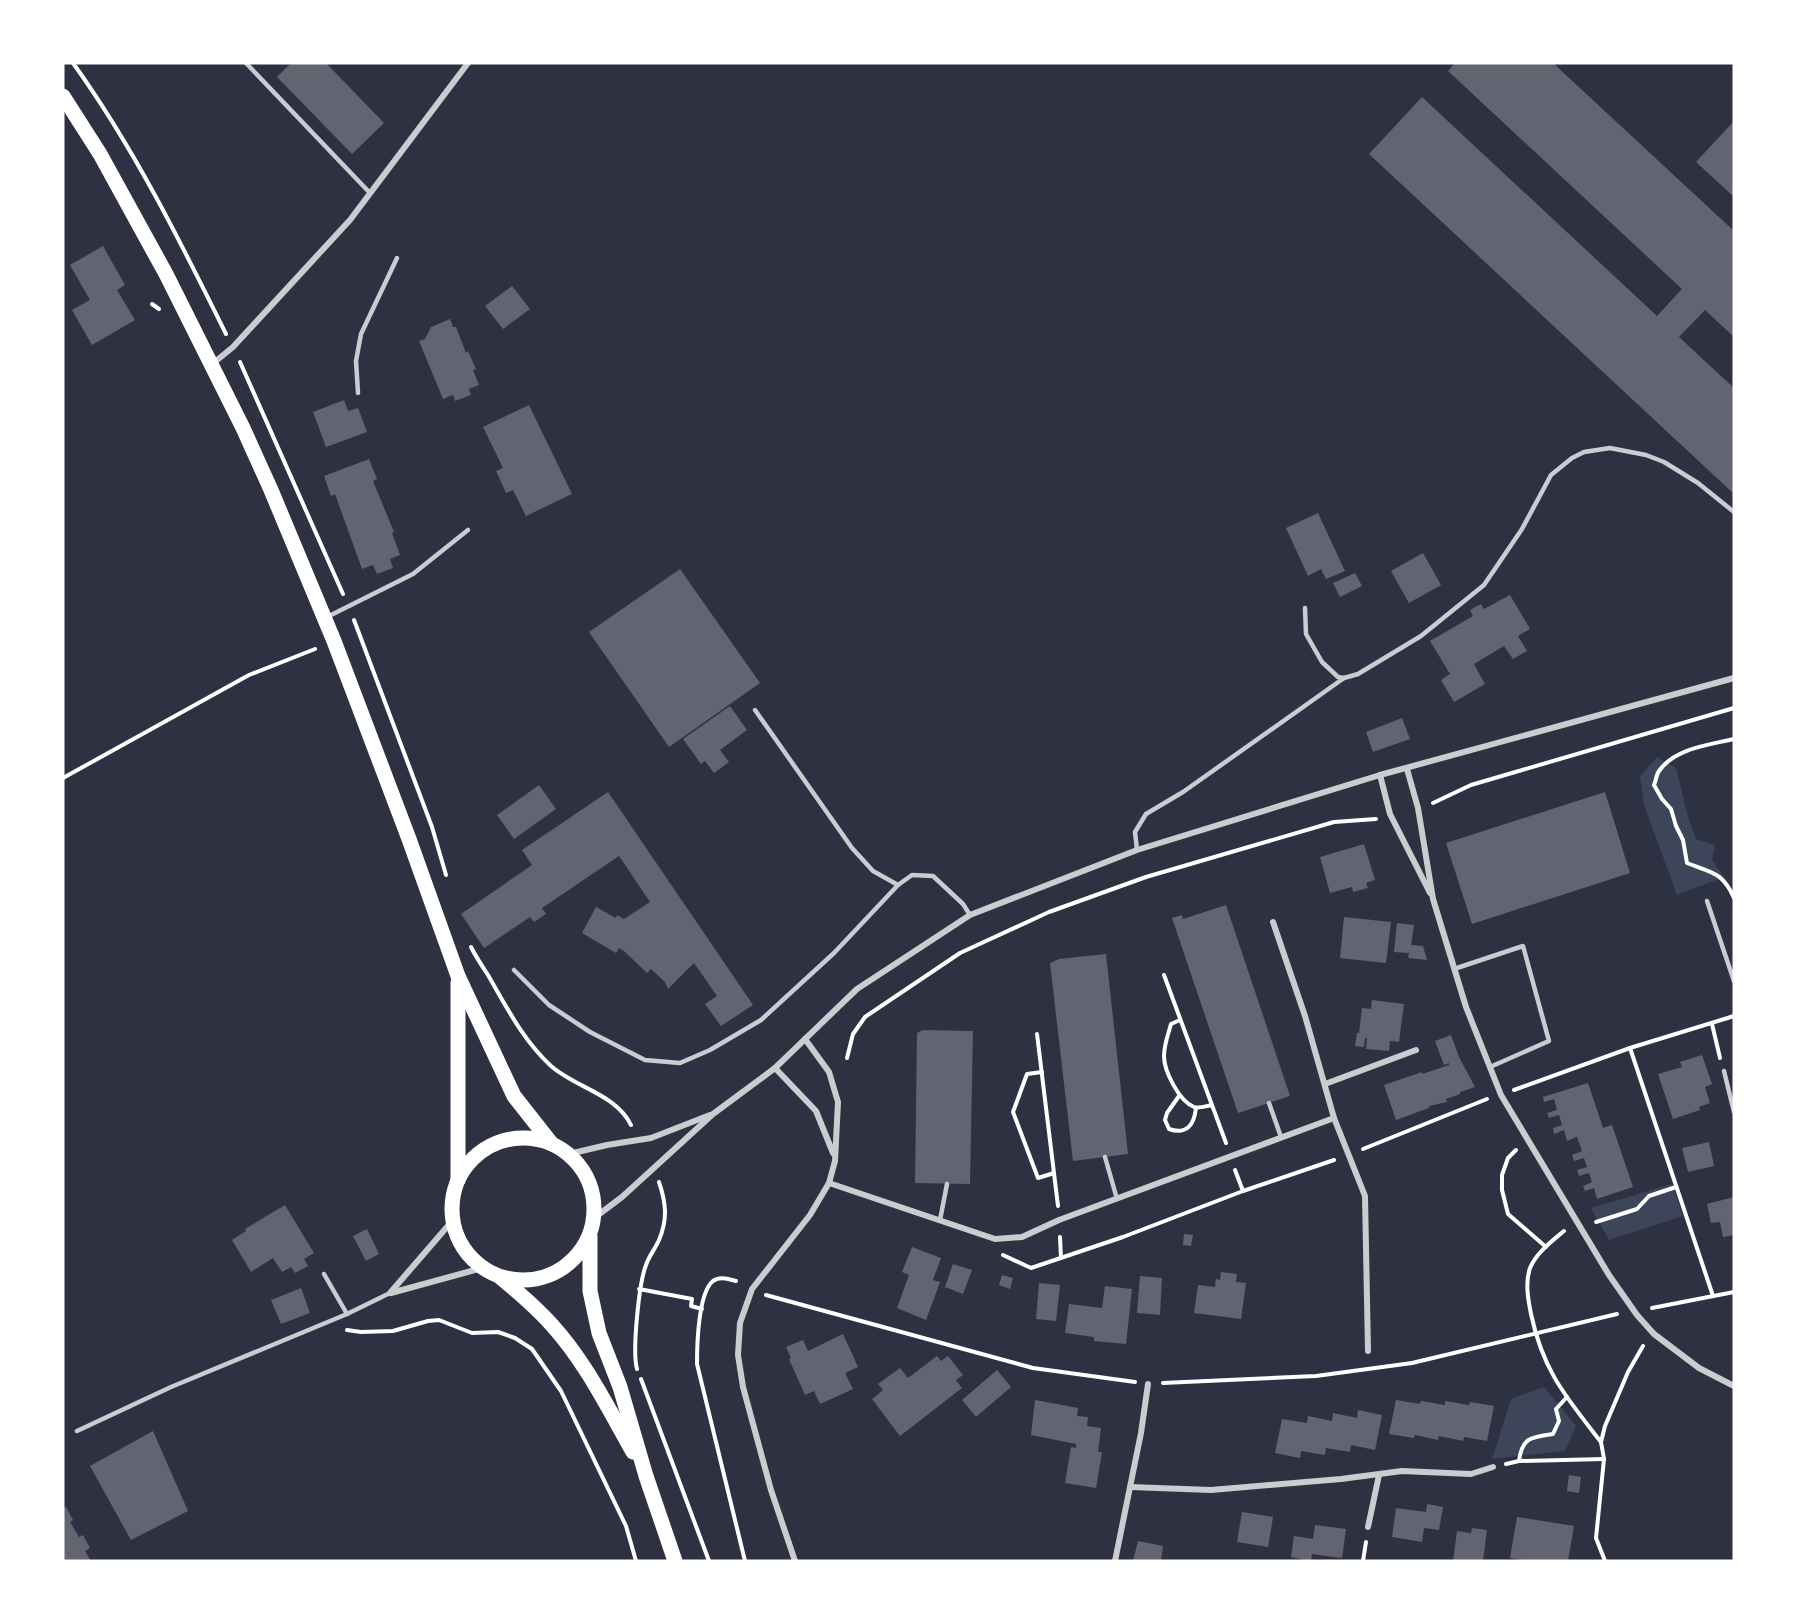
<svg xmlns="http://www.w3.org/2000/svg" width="1797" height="1624" font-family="'Crimson Pro',serif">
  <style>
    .green { fill: #3c4559 }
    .building { fill: #626471 }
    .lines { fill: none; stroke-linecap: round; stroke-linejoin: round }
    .path { stroke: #fff; stroke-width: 4 }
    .service { stroke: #caccd0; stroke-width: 4.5 }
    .minor { stroke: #caccd0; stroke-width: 6 }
    .primary { stroke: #fff; stroke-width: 15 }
  </style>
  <rect width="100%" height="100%" fill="#2d3142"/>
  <g class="green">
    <path d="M1657,757L1676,768L1688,817L1696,839L1715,845L1712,860L1724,877L1677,895L1644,805L1640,776Z"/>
    <path d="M1672,1184L1683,1216L1609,1240L1591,1208Z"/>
    <path d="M1544,1387L1576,1426L1565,1451L1492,1459L1511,1399Z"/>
  </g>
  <g class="building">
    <path d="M291,63H326L384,123L352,154L277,77Z"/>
    <path d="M1455,63H1553L1734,231V337L1705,310L1679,337L1734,388V494L1369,154L1422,97L1657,316L1682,289L1448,71Z"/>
    <path d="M1734,121V197L1696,162Z"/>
    <path d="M103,246L125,285L117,290L135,320L92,345L72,310L90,300L70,265Z"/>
    <path d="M512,286L530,309L503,329L485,306Z"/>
    <path d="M450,319L453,327H456L466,353L468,351L476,369L473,370L479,385L469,389L471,395L455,401L453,395L443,399L419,341L425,339L431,327Z"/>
    <path d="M344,400L348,411L358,408L367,432L326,447L313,412Z"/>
    <path d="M529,405L572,494L526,516L513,490L506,493L496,471L503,468L483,427Z"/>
    <path d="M369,459L377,479L373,481L394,532L392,533L400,555L390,559L393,568L377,574L373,565L362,569L335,494L331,496L324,476Z"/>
    <path d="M1318,513L1345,571L1326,579L1321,569L1308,576L1286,528Z"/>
    <path d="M1423,553L1441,585L1409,603L1391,571Z"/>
    <path d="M680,569L760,683L669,747L589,632Z"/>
    <path d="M1355,573L1362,586L1340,597L1333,583Z"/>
    <path d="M1510,595L1530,629L1518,636L1527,651L1513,659L1504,646L1474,664L1485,684L1454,702L1441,680L1450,674L1430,641L1473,616L1470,610L1481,604L1484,609Z"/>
    <path d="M730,706L747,730L720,750L729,762L714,773L705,761L701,764L683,739Z"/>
    <path d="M1402,718L1410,739L1373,752L1366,732Z"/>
    <path d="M539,785L556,809L514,839L497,815Z"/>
    <path d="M608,792L753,1005L721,1026L705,1004L717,996L694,963L668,989L665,982L651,969L647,973L624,951L619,948L616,953L582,933L596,907L616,918L617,915L624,919L650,902L619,856L542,908L546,914L534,922L530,917L484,948L461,914L532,865L522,850Z"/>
    <path d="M1605,792L1630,873L1472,924L1446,843Z"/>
    <path d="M1364,844L1375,880L1366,883L1368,888L1353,892L1352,887L1330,893L1320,857Z"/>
    <path d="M1226,905L1290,1096L1238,1113L1172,918L1182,915L1183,919Z"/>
    <path d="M1344,917L1391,922L1386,963L1340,958Z"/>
    <path d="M1397,923L1414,925L1411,945L1423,946L1427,960L1408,958L1409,953L1394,952Z"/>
    <path d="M1106,954L1128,1154L1073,1161L1050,963L1059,959Z"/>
    <path d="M1372,1000L1404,1004L1399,1042L1390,1041L1389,1051L1366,1049L1367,1038H1365L1364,1047L1355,1046L1357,1033H1359L1362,1008L1371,1009Z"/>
    <path d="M923,1030L973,1031L970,1184L915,1183L917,1033Z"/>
    <path d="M1451,1035L1459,1057L1475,1087L1460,1092V1094L1446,1099L1447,1102L1429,1106V1108L1396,1120L1384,1085L1422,1072V1074L1449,1065V1063L1444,1065L1435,1041Z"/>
    <path d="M1702,1055L1712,1084L1705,1087L1710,1103L1699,1107L1700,1110L1673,1119L1658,1074L1682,1067L1680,1062Z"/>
    <path d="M1588,1083L1603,1128L1612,1125L1633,1187L1597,1199L1594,1188L1585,1191L1583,1186L1592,1182L1589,1173L1579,1176L1577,1170L1587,1167L1584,1158L1574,1161L1572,1155L1582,1151L1577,1137L1567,1141L1564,1130L1554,1134L1553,1128L1562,1125L1559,1115L1549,1118L1547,1113L1557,1110L1554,1099L1544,1102L1543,1097Z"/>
    <path d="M1709,1142L1714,1166L1688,1172L1682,1148Z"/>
    <path d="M1734,1197V1235L1723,1237L1720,1222L1711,1223L1707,1204Z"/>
    <path d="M285,1205L314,1253L304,1259L308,1266L295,1273L291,1267L282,1272L273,1258L251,1272L232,1240L246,1231L245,1229Z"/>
    <path d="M367,1229L379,1254L366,1261L353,1236Z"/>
    <path d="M1184,1234L1193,1235L1191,1246L1183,1245Z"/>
    <path d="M912,1247L941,1258L933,1280L940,1282L926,1320L897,1308L909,1275L902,1272Z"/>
    <path d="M953,1264L972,1270L963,1294L945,1287Z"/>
    <path d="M1221,1272L1237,1274L1236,1282L1246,1283L1241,1319L1194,1313L1198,1285L1215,1287L1216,1279L1220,1280Z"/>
    <path d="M1002,1275L1013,1278L1010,1289L999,1285Z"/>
    <path d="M1140,1276L1162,1278L1160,1315L1137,1313Z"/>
    <path d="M1039,1283L1060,1285L1056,1321L1036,1319Z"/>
    <path d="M1105,1286L1132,1289L1126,1344L1094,1341V1337L1065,1333L1069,1304L1102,1308Z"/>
    <path d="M301,1288L310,1313L281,1324L271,1300Z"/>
    <path d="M843,1334L858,1367L845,1373L853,1389L820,1404L814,1391L805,1395L789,1359L791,1358L786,1347L803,1340L808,1351Z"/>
    <path d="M937,1356L941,1361L948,1356L963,1375L956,1380L962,1388L900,1436L872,1399L883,1390L878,1384L900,1368L908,1378Z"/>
    <path d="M997,1370L1011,1387L976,1417L962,1400Z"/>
    <path d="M1035,1400L1078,1408L1077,1416L1088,1417L1087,1426L1101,1428L1098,1452H1102L1096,1488L1065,1483L1071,1447L1076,1448V1444L1031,1435Z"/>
    <path d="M1396,1400L1420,1404L1421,1401L1445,1405V1401L1469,1405L1470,1402L1494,1406L1487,1441L1464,1437L1463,1441L1439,1436L1438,1440L1415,1435L1414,1438L1389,1434Z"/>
    <path d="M1358,1410L1382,1415L1375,1450L1351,1445L1350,1452L1326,1448L1325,1455L1301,1451L1300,1458L1275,1453L1282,1419L1307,1423L1308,1416L1332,1421L1333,1413L1357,1418Z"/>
    <path d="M153,1431L188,1511L131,1540L90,1466Z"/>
    <path d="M1569,1475L1581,1477L1579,1493L1567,1491Z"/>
    <path d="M1427,1504L1443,1507L1439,1530L1424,1528L1422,1542L1392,1537L1396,1508L1426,1512Z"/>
    <path d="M66,1507L73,1520L70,1522L79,1537L83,1535L90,1548L85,1551L91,1561H63V1508Z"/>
    <path d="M1242,1512L1273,1517L1268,1547L1237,1542Z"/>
    <path d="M1517,1517L1574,1526L1568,1561H1531L1510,1558Z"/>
    <path d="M1315,1525L1346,1529L1342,1558L1312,1554L1311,1561L1291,1557L1294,1536L1313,1539Z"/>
    <path d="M1472,1528L1487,1530L1483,1561H1453L1457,1531L1471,1533Z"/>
    <path d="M1138,1541L1163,1546L1161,1561H1133Z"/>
  </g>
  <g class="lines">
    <g class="path">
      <path d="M73,63C134,148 180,241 226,334"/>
      <path d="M152,304L159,309"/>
      <path d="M240,362L343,594"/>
      <path d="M354,620L432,827L446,875"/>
      <path d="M1734,739C1709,745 1675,748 1659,771C1656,775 1656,781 1654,785L1662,799L1671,809L1676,826L1683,840L1687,863C1712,873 1723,872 1734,898"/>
      <path d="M63,778L249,675L315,649"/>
      <path d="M1433,803L1471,785L1734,708"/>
      <path d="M471,947C476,957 482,966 488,975C507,1008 523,1040 551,1066C576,1088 616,1094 631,1125"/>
      <path d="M1164,975L1226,1143"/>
      <path d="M1180,1020L1171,1024C1168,1035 1164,1045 1164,1056C1164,1071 1179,1101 1194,1107C1199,1109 1206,1106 1212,1105"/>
      <path d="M1712,1024L1720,1058"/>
      <path d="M1037,1034L1058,1206"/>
      <path d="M1630,1048L1713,1296"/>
      <path d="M847,1058L853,1034L865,1017L960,953L1049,912L1146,877L1334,822L1376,819"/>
      <path d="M1042,1072L1027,1074L1013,1112L1038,1178L1054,1173"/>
      <path d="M1514,1090L1630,1048L1734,1016"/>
      <path d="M1179,1096L1167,1113L1165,1120L1169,1129C1187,1135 1194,1125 1196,1108"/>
      <path d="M1363,1149L1487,1099"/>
      <path d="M1516,1150L1508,1158L1502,1175V1190L1508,1214L1546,1247"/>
      <path d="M1235,1170L1243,1191"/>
      <path d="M1596,1222L1637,1209L1649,1196L1676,1187"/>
      <path d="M1564,1231C1552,1241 1536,1253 1530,1268C1525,1283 1528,1299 1531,1314C1543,1371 1566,1397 1601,1442"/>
      <path d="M1060,1237L1061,1258"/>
      <path d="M1003,1255L1031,1268L1123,1237L1243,1191L1334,1160"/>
      <path d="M736,1281C728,1279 720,1276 713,1281C698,1293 697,1346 697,1364L745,1561"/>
      <path d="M639,1289L692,1299L691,1306L702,1309"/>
      <path d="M766,1295L1033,1368L1135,1382"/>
      <path d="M1652,1308L1734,1292"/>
      <path d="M347,1330L361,1332L393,1331L428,1321L439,1320L472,1333L498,1332L515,1338L532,1349L561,1391L626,1526L636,1561"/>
      <path d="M637,1369C632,1351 639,1283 646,1265C649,1256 655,1249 659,1240C668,1219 666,1203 659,1182"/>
      <path d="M641,1379L709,1561"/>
      <path d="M1163,1383L1316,1376L1412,1363L1617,1314"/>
      <path d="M1519,1461C1522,1437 1532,1437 1553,1434L1559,1421L1556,1409L1567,1397"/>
      <path d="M1506,1464L1519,1461L1604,1459"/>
      <path d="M1363,1561L1366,1542"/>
      <path d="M1605,1561L1596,1538L1604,1459L1601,1442L1605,1426L1628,1372L1643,1346"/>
    </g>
    <g class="service">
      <path d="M246,63L370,193"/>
      <path d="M358,393L356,361L361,334L397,258"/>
      <path d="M1305,608L1306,634L1322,662L1338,677L1344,678L1358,674L1421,636L1484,585L1522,529L1551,475L1572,458L1584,452L1610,448L1646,455L1664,462L1698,483L1734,512"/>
      <path d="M327,617L413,574L468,530"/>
      <path d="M755,710L852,848L873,871L898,885L912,875L933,876L963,904L970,915"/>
      <path d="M1137,850L1135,832L1146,814L1183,792L1344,678"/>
      <path d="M1707,901L1734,981"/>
      <path d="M1454,969L1523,946L1549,1041L1490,1067"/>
      <path d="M514,970L549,1005L590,1032L645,1060L680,1063L710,1050L761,1020L834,953L898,885"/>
      <path d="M1724,1071L1734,1112"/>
      <path d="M1269,1103L1281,1137"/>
      <path d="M1105,1157L1117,1199"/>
      <path d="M940,1220L947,1184"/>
      <path d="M324,1274L347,1314"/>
      <path d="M77,1431L171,1387L347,1314L390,1293"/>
    </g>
    <g class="minor">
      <path d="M211,365L233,347L350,220L468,63"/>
      <path d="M1407,769L1418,808L1433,899L1466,1007L1501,1095L1609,1275L1637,1315L1654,1334L1699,1368L1734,1386"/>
      <path d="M1380,775L1390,814L1430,893"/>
      <path d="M1273,922L1305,1016L1334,1118L1365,1196L1368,1351"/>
      <path d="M775,1068L816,1111L833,1153"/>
      <path d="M1325,1084L1416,1050"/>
      <path d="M569,1154L607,1145L651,1138L710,1115"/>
      <path d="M829,1183L995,1239L1022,1237L1059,1220L1334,1118"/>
      <path d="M594,1218L622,1197L713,1114L775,1068L857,989L970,915L1137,850L1380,775L1734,678"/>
      <path d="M390,1293L453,1220"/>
      <path d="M391,1293L482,1268"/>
      <path d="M1130,1487L1211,1490L1341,1479L1402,1471L1471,1474L1493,1467"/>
      <path d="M1368,1527L1379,1475"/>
      <path d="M795,1561L771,1490L743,1387L738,1355L740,1323L752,1289L810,1215L829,1183L835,1161L838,1102L829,1072L805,1039"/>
      <path d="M1115,1561L1141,1433L1148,1384"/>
    </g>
    <g class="primary">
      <path d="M63,96L100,154L166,274L243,428L271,490L334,641L409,839L458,976L514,1096L551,1143"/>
      <path d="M458,982V1180"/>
      <circle cx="523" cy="1209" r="71"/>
      <path d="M590,1236V1291L599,1333L620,1387L646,1476L675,1561"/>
      <path d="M500,1277C518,1292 535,1306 551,1324C585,1361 608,1408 633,1452"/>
    </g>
  </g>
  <rect width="1797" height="1624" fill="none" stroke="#ffffff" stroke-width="129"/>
</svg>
